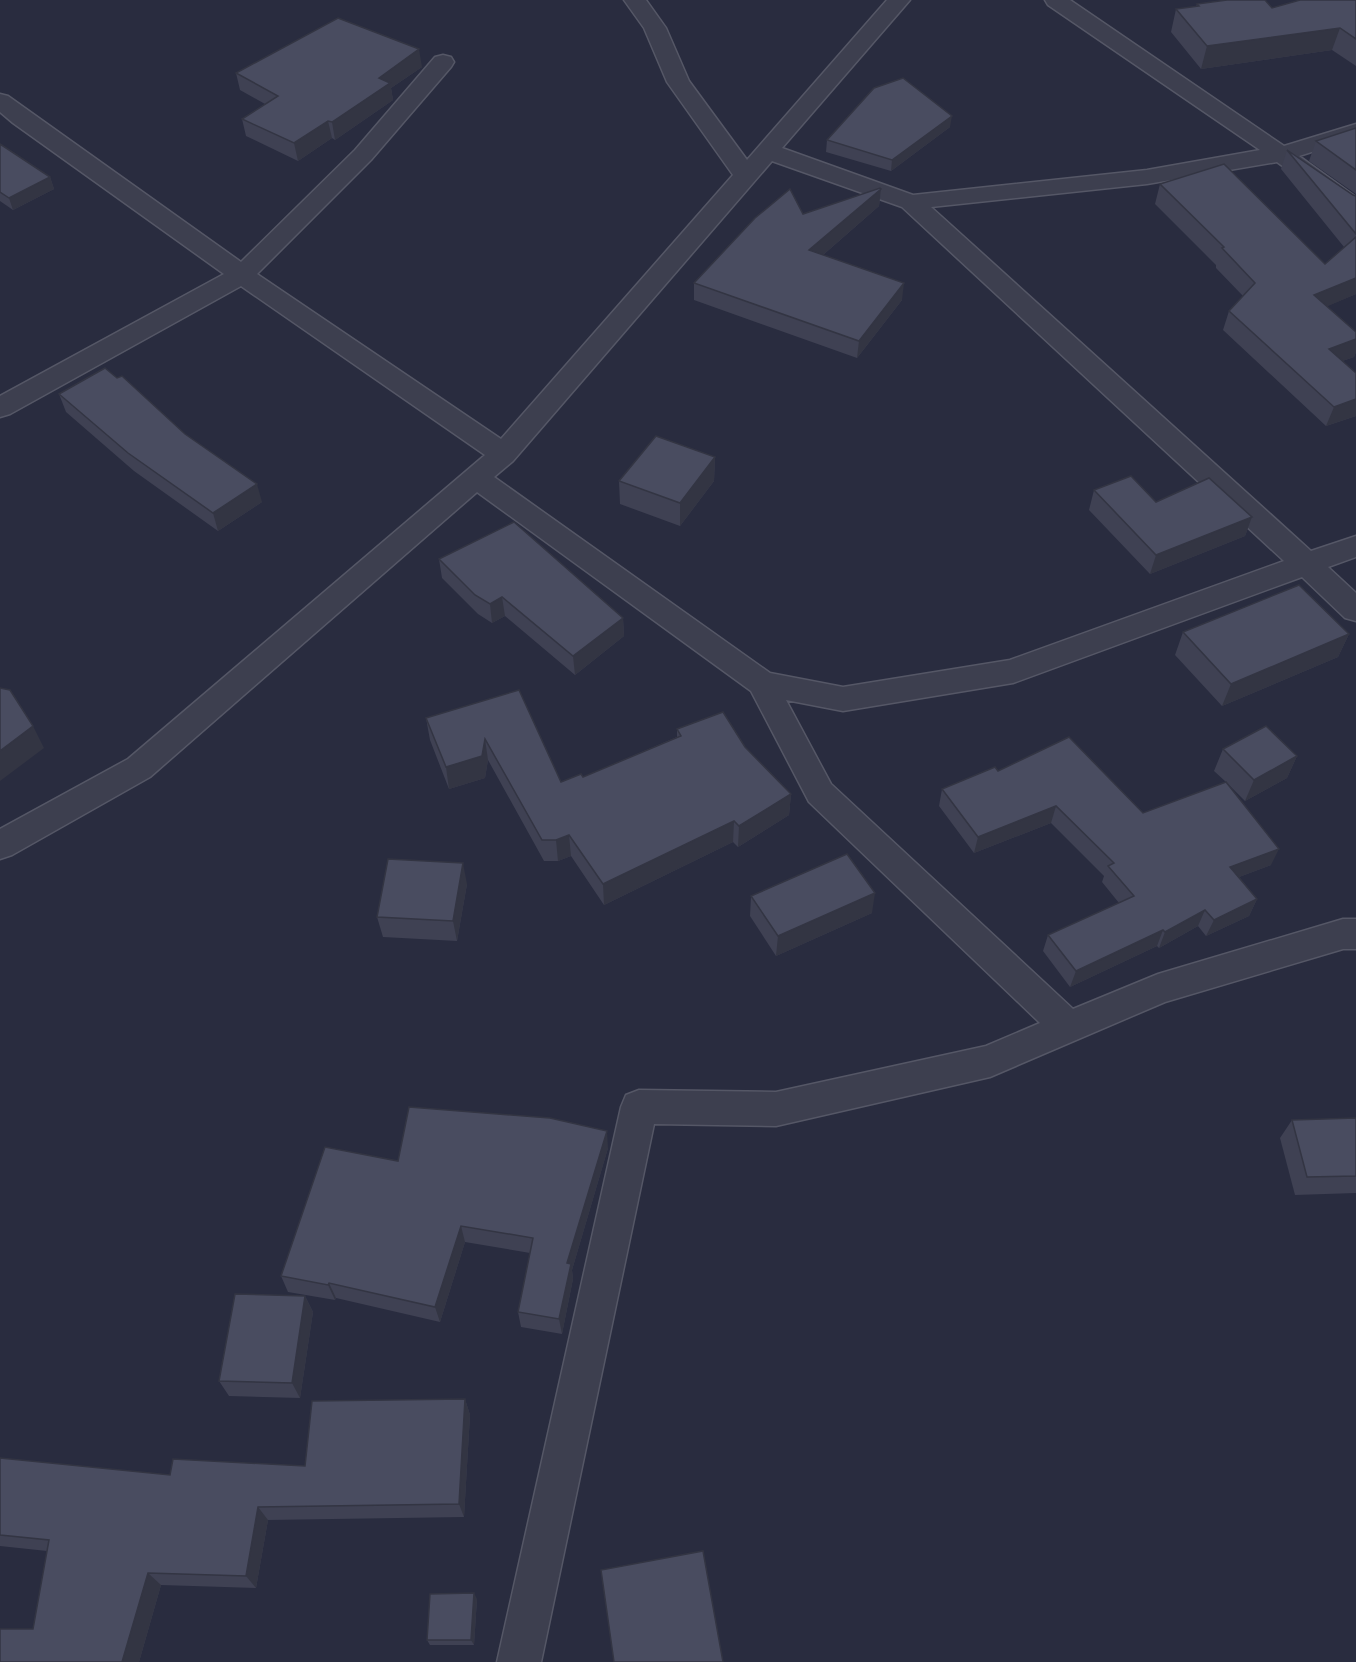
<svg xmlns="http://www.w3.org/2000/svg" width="1356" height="1662" font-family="'Roboto Condensed',sans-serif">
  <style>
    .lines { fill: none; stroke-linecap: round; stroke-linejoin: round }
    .street-casing { stroke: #555766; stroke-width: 3 }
    .street { fill: #3d3f4f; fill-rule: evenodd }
    .wall { fill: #3f4153 }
    .shaded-wall { fill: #333543 }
    .building { fill: #494c60; stroke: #333543; stroke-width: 1.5 }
  </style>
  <rect width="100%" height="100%" fill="#292c3f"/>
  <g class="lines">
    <g class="street-casing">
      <path id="street" d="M624,0H646L666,28L689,81L747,160L887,0H910L782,148L913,195L1147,170L1260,150L1048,5L1045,0H1070L1284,146L1356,124V138L1299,156L1356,197V215L1347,213L1277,162L1147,184L931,207L1311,551L1356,536V557L1328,567L1356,593V621L1345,618L1302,577L1013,683L843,711L786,700L831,784L1073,1009L1158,974L1343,919H1356V949H1343L1165,1002L990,1077L776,1126L654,1124L541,1662H497L621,1107L626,1095L639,1090L776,1092L986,1046L1040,1023L809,802L751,691L477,492L150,777L12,855L0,859V829L128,759L485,455L241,286L10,414L0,417V396L224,274L13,123L0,112V94L8,96L241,262L355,150L435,57L443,55L451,57L454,62L451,67L371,160L257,274L501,439L733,175L667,82L644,28ZM772,161L902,207L1284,561L1010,660L843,687L770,673L494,477L513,461Z"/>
    </g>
    <use href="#street" class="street"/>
  </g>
  <g class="wall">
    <path d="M1356,0V66L1332,50L1201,69L1171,32L1176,9L1196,7L1197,4L1272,8Z"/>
    <path d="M422,67L391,88L393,100L335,140L332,138L298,161L246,136L242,119L265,104L240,90L236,73Z"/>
    <path d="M950,127L891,171L826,152L827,140Z"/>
    <path d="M1356,128V194L1309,161L1316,141Z"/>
    <path d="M0,144L50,177L54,189L13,210L0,201Z"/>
    <path d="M1287,150L1353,195L1356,196V294L1327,306L1356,332V352L1354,357L1342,361L1356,373V416L1326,426L1223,330L1229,311L1243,296L1216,268V265L1155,204L1160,184L1325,264L1344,247L1281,169Z"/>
    <path d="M881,189L879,206L823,255L902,300L857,358L694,300V283L803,214Z"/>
    <path d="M59,394L185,434L262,502L218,531L134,471L66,412Z"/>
    <path d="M715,457L714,481L680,526L620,504L619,481Z"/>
    <path d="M1094,490L1156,502L1252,517L1245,536L1150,574L1089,510Z"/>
    <path d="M439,559L623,618L624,636L575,675L505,616L492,623L478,614L442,578Z"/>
    <path d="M1183,632L1349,634L1338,657L1222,706L1175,655Z"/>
    <path d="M519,690L561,782L583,777L677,737V729L745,747L791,794L789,815L738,847L733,842L604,905L571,856L558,861H544L488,760L485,778L449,789L430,740L426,718Z"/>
    <path d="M1223,749L1297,756L1287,778L1245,801L1226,782L1271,865L1239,877L1257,899L1249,916L1206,936L1198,926L1159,948L1157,946L1070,987L1043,951L1048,935L1119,903L1102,882L1104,876L1051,823L974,853L939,806L942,789L998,771L1143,813L1226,782L1214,771Z"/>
    <path d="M467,884L457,941L383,937L377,917Z"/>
    <path d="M751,896L872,913L776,956L750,916Z"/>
    <path d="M1356,1118V1193L1295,1195L1280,1138L1292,1120Z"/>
    <path d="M608,1148L572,1270L573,1279L562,1334L521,1327L518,1312L530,1253L465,1242L440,1322L336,1298L335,1300L288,1292L281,1276L398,1161Z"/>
    <path d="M305,1296L313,1312L300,1398L229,1396L219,1381Z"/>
    <path d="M465,1399L470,1415L464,1517L268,1520L256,1588L161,1585L139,1662H0L33,1629L47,1551L0,1546V1458L170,1475L305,1466Z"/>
    <path d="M477,1599L474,1645H430L427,1640Z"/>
  </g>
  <g class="shaded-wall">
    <path d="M1340,28L1332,50L1201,69L1207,46Z"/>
    <path d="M419,49L422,67L391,88L393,100L335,140L332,122L379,78Z"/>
    <path d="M952,116L950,127L891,171L892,160Z"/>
    <path d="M328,121L332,138L298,161L294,143Z"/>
    <path d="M50,177L54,189L13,210L9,198Z"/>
    <path d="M881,189L879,206L808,268L809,250Z"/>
    <path d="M1356,278V294L1307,315L1314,295Z"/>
    <path d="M904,283L902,300L857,358L859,341Z"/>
    <path d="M1356,339V352L1354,357L1322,368L1329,349Z"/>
    <path d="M1356,399V416L1326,426L1334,407Z"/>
    <path d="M715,457L714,481L680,526V503Z"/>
    <path d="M257,484L262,502L218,531L213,513Z"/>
    <path d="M1252,517L1245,536L1150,574L1156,555Z"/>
    <path d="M502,597L505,616L492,623L490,604Z"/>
    <path d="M623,618L624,636L575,675L573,656Z"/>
    <path d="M1349,634L1338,657L1222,706L1231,684Z"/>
    <path d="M33,726L44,748L0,781V751Z"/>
    <path d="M485,739L488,760L485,778L449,789L446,767Z"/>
    <path d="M1297,756L1287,778L1245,801L1254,780Z"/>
    <path d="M791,794L789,815L738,847L739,826Z"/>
    <path d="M1056,806L1051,823L974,853L978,837Z"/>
    <path d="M734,821L733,842L604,905L603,884Z"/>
    <path d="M569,835L571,856L558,861L556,840Z"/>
    <path d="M1279,849L1271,865L1223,883L1230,867Z"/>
    <path d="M463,863L467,884L457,941L453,921Z"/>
    <path d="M875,893L872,913L776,956L778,936Z"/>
    <path d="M1257,899L1249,916L1206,936L1214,920Z"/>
    <path d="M1205,910L1198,926L1159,948L1165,932Z"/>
    <path d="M1163,930L1157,946L1070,987L1076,971Z"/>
    <path d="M607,1131L608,1148L572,1270L573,1279L562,1334L559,1319L567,1263Z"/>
    <path d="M461,1226L465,1242L440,1322L435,1307Z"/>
    <path d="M329,1283L336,1298L335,1300L328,1285Z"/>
    <path d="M305,1296L313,1312L300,1398L292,1383Z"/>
    <path d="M465,1399L470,1415L464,1517L459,1504Z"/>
    <path d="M258,1507L268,1520L256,1588L246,1576Z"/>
    <path d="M148,1573L161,1585L139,1662H122Z"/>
    <path d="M474,1593L477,1599L474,1645L471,1640Z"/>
  </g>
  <g class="building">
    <path d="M1227,0H1265L1272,8L1300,0H1356V39L1340,28L1207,46L1176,9L1199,6L1197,4Z"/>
    <path d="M338,18L419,49L379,78L390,83L332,122L328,121L294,143L242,119L278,96L236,73Z"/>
    <path d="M903,78L952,116L892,160L827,140L874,88Z"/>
    <path d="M1356,128V170L1316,141Z"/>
    <path d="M0,144L50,177L9,198L0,192Z"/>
    <path d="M1287,150L1353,195L1356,196V234Z"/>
    <path d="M1224,164L1325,264L1356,237V278L1314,295L1356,332V339L1329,349L1356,373V399L1334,407L1229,311L1255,283L1222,248L1224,247L1160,184Z"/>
    <path d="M880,188L881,189L809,250L904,283L859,341L694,283L755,218L790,189L803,214Z"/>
    <path d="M105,368L117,378L122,376L185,434L257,484L213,513L128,453L59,394Z"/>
    <path d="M656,436L715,457L680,503L619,481Z"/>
    <path d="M1131,476L1156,502L1209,478L1252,517L1156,555L1094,490Z"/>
    <path d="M514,522L623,618L573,656L502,597L490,604L475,595L439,559Z"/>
    <path d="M1299,585L1349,634L1231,684L1183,632Z"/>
    <path d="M0,688L10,690L33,726L0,751Z"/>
    <path d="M519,690L561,782L581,774L583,777L681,736L677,729L723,712L745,747L791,794L739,826L734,821L603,884L569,835L556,840H542L485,739L482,756L446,767L426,718Z"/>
    <path d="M1266,726L1297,756L1254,780L1223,749Z"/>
    <path d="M1069,737L1143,813L1226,782L1279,849L1230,867L1257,899L1214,920L1205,910L1165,932L1163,930L1076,971L1048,935L1134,896L1108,866L1114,863L1056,806L978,837L942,789L995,767L998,771Z"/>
    <path d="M847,854L875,893L778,936L751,896Z"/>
    <path d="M388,859L463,863L453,921L377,917Z"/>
    <path d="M409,1107L550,1118L607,1131L567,1263L571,1264L559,1319L518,1312L533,1238L461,1226L435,1307L329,1283L328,1285L281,1276L325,1147L398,1161Z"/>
    <path d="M1356,1118V1176L1307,1177L1292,1120Z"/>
    <path d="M235,1294L305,1296L292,1383L219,1381Z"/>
    <path d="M465,1399L459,1504L258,1507L246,1576L148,1573L122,1662H0V1629H33L49,1540L0,1535V1458L170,1475L173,1459L305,1466L312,1401Z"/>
    <path d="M703,1551L723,1662H614L601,1570Z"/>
    <path d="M474,1593L471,1640H427L430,1594Z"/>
  </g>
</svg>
